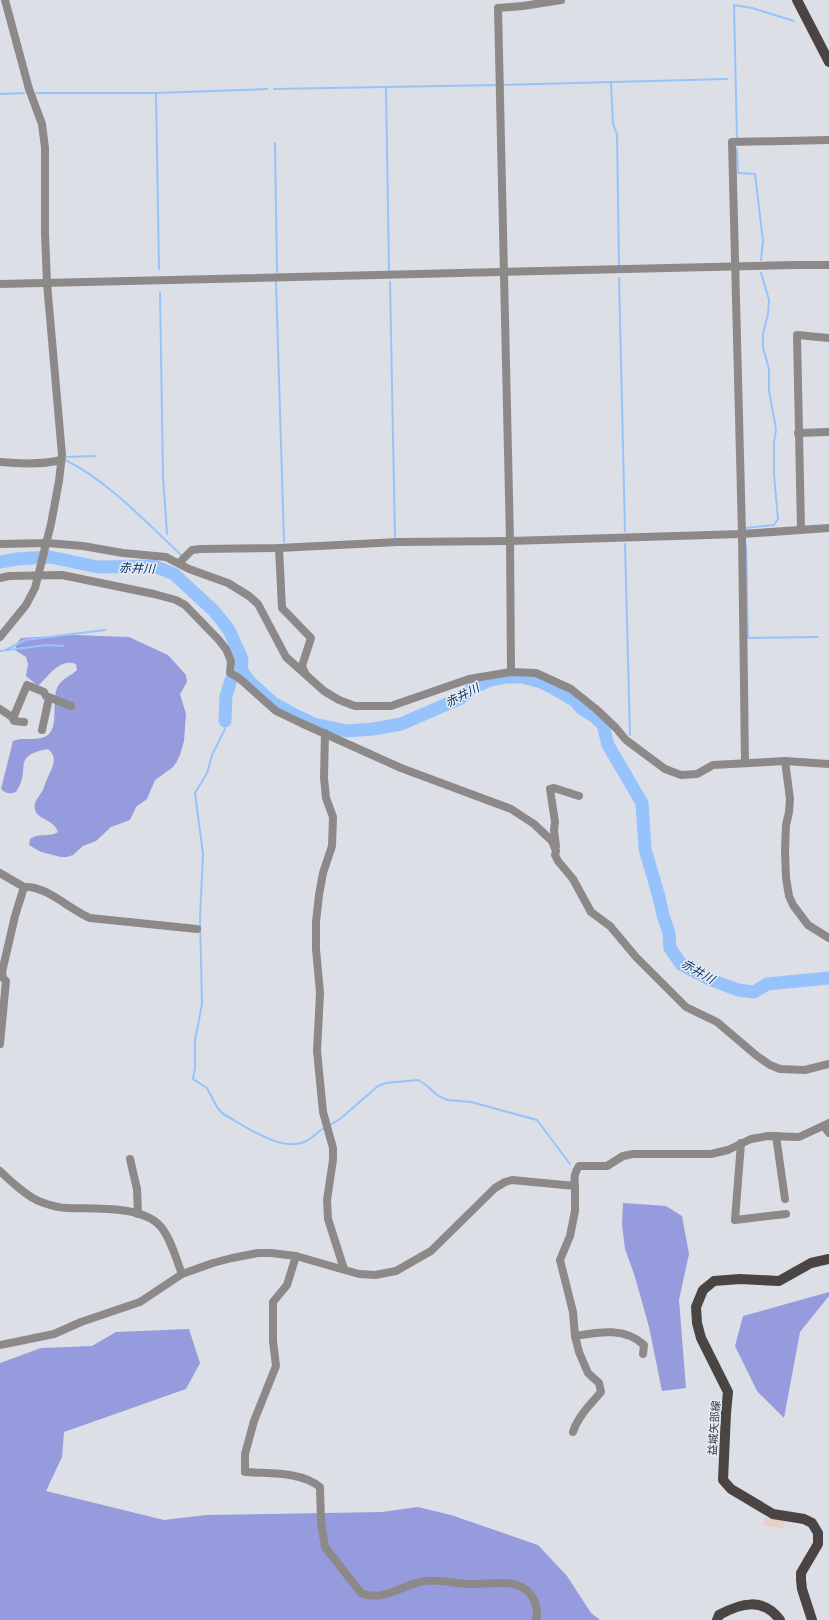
<svg xmlns="http://www.w3.org/2000/svg" width="829" height="1620" font-family="'PT Sans Narrow','Noto Sans JP',sans-serif">
  <style>
    .industrial { fill: #e9cfca }
    .forest { fill: #959bdd }
    .lines { fill: none; stroke-linecap: round; stroke-linejoin: round }
    .stream { stroke: #97c3fd; stroke-width: 2 }
    .river { stroke: #97c3fd; stroke-width: 13 }
    .minor { stroke: #8d8989; stroke-width: 8 }
    .tertiary { stroke: #8d8989; stroke-width: 8 }
    .primary { stroke: #4b4445; stroke-width: 10 }
    .labels { text-anchor: middle; dominant-baseline: central; stroke-width: 3; stroke-linejoin: round; paint-order: stroke }
    .street-label { font-size: 11px; fill: #38383c; stroke: #eaecf5 }
    .water-label { font-size: 12px; font-style: italic; fill: #063365; stroke: #eaecf5 }
  </style>
  <rect width="100%" height="100%" fill="#dddfe7"/>
  <path class="industrial" d="M765,1517L785,1521L783,1529L763,1525Z"/>
  <g class="forest">
    <path d="M74,635L129,637L168,655L186,675L187,682L180,694L186,714L184,741L180,755L176,763L172,768L155,780L147,799L136,807L130,820L111,827L96,841L83,846L73,855L67,857H61L41,852L29,845L30,839C41,832 48,838 58,832C54,819 38,820 35,810C33,803 38,798 41,793C44,789 45,783 47,779C52,768 59,758 48,749C10,756 32,769 16,792C10,794 6,794 1,789L13,741C24,736 39,743 49,734C59,724 51,698 58,686C63,678 71,676 77,670L76,664C59,658 49,676 38,686L26,676L28,664L26,657L15,650L17,643L21,638Z"/>
    <path d="M623,1203L666,1206L682,1216L689,1254L679,1300L686,1388L662,1391L649,1327L635,1277L625,1249L622,1225Z"/>
    <path d="M829,1292V1296L800,1332L784,1418L757,1391L735,1346L743,1316Z"/>
    <path d="M189,1329L200,1363L186,1389L64,1432L62,1457L46,1491L164,1520L206,1515L382,1512L418,1507L451,1515L538,1545L567,1576L591,1613L600,1620H0V1363L41,1348L92,1346L116,1332Z"/>
  </g>
  <g class="lines">
    <g class="stream">
      <path d="M611,83L613,124L617,134L619,265"/>
      <path d="M502,85L727,79"/>
      <path d="M386,88L389,271"/>
      <path d="M274,89L498,85"/>
      <path d="M36,93H156L267,89"/>
      <path d="M156,93L159,269"/>
      <path d="M0,94L24,93"/>
      <path d="M737,140L734,5L752,8L794,21"/>
      <path d="M275,143L277,272"/>
      <path d="M737,149L738,173L755,174L763,241L761,260"/>
      <path d="M619,278L625,531"/>
      <path d="M276,281L284,542"/>
      <path d="M390,282L395,538"/>
      <path d="M160,293L163,476L167,534"/>
      <path d="M67,457L95,456"/>
      <path d="M65,460C107,480 147,523 181,555"/>
      <path d="M746,528L774,525L778,519L774,475V443L776,429L769,391V369L763,348V334L768,314L769,300L761,273"/>
      <path d="M625,544L630,735"/>
      <path d="M746,546L748,638L818,637"/>
      <path d="M6,650L25,640L105,630"/>
      <path d="M0,651L47,645L63,646"/>
      <path d="M225,729L212,755L207,773L195,793L203,854L200,918L202,1004L195,1040V1068L193,1079L207,1088L217,1107L223,1114C244,1125 279,1152 304,1142C311,1140 317,1132 324,1128"/>
      <path d="M330,1125L340,1119L378,1086L386,1083L418,1080L426,1085L437,1095L447,1100L471,1102L537,1120L570,1164"/>
    </g>
    <g class="river">
      <path d="M0,562L17,559L50,557L98,567L154,566L174,574L214,611L229,630L242,659L241,669L249,681L273,703L291,713L314,724L347,731L373,729L401,724L461,698L471,689L490,680L506,677H522L541,682L555,689L574,700L582,709L595,717L603,725L608,745L642,803L645,849L659,897L663,915L669,933L670,948L681,964L709,979L738,990L754,992L767,984L829,978"/>
      <path d="M225,721L226,696L231,680"/>
    </g>
    <g class="minor">
      <path d="M798,433L829,432"/>
      <path d="M0,462C21,464 41,465 61,460"/>
      <path d="M801,530L797,335L829,338"/>
      <path d="M0,544L47,543L83,546L123,553L166,557L189,569L228,583L249,596L258,604L286,657L324,691L339,700L355,706H391L469,679L511,672L536,673L571,689L596,709L616,728L626,740L665,769L681,775L697,774L713,765L785,761L829,764"/>
      <path d="M279,548L282,608L311,638L302,666L305,673"/>
      <path d="M179,563L192,550L201,549L279,548L398,542L510,541L742,534L829,528"/>
      <path d="M0,578L9,576L62,575L154,594L176,600L185,605L218,639L226,649L231,661L230,673L239,678L276,711L301,723L401,768L511,809L534,824L552,841L556,851L555,855L558,861L573,879L591,912L610,926L636,957L686,1007L717,1022L757,1056L770,1065L780,1069L805,1070L829,1064"/>
      <path d="M0,637L26,605L35,588L51,524L59,481L62,455L47,283L45,233V148L42,124L29,89L5,0"/>
      <path d="M511,672L510,541L498,8L523,6L561,0"/>
      <path d="M0,709L12,717L14,721L24,722"/>
      <path d="M12,717L14,716L27,685L44,692L46,696L71,706"/>
      <path d="M42,730L49,698"/>
      <path d="M325,733L324,778L326,798L333,817L332,846L323,873L319,895L316,922V949L320,993L317,1051L323,1112L333,1148V1160L327,1200L328,1219L344,1269"/>
      <path d="M785,761L790,799L789,812L786,825L785,851L786,878L789,896L793,905L808,925L829,938"/>
      <path d="M745,763L742,534L732,142L829,140"/>
      <path d="M556,846L554,830L555,822L550,789L554,788L579,796"/>
      <path d="M0,873L24,887L15,916L2,972L3,978L6,981L0,1044"/>
      <path d="M24,887C46,885 70,910 90,918L197,929"/>
      <path d="M824,1126L829,1133"/>
      <path d="M776,1136L785,1199"/>
      <path d="M741,1143L735,1220L786,1214"/>
      <path d="M130,1159L137,1189L138,1214"/>
      <path d="M0,1171C9,1180 29,1198 41,1202C49,1205 60,1208 68,1208C93,1209 143,1205 161,1227C171,1239 176,1259 182,1274"/>
      <path d="M296,1256L287,1285L273,1302V1341L276,1366L254,1421L245,1454V1472C269,1474 300,1471 320,1487L321,1522L325,1547L361,1593C383,1603 403,1584 425,1581C440,1579 455,1584 470,1584C492,1585 522,1575 534,1600C537,1606 538,1613 536,1620"/>
      <path d="M575,1336C599,1332 625,1327 644,1345L643,1354"/>
      <path d="M0,1345L54,1334L81,1322L140,1302L182,1274L213,1263L232,1258L258,1253H271L296,1256L359,1274L375,1275L396,1271L431,1251L495,1188L505,1182L512,1180L575,1186C574,1178 574,1173 579,1166H607L623,1156L633,1154H711L728,1150L751,1139L768,1136L799,1137L829,1123"/>
      <path d="M573,1432C578,1416 591,1404 601,1392L599,1383L588,1373L579,1352L575,1336L573,1312L560,1260L570,1236L575,1211V1186"/>
    </g>
    <path class="tertiary" d="M0,284L795,265H829"/>
    <g class="primary">
      <path d="M797,0L829,62"/>
      <path d="M717,1620L719,1615C741,1603 763,1597 780,1620"/>
      <path d="M812,1620L802,1589L801,1580V1573L818,1544V1533L812,1523L804,1519L773,1514L731,1489L723,1480L726,1413L728,1392L701,1338L697,1323L696,1307L703,1290L714,1281L740,1279L779,1281L811,1263L829,1259"/>
    </g>
  </g>
  <g class="labels">
    <g class="street-label">
      <text transform="translate(714 1428) rotate(-86)">益城矢部線</text>
    </g>
    <g class="water-label">
      <text transform="translate(137 568) rotate(2)">赤井川</text>
      <text transform="translate(462 695) rotate(-27)">赤井川</text>
      <text transform="translate(698 971) rotate(30)">赤井川</text>
    </g>
  </g>
</svg>
